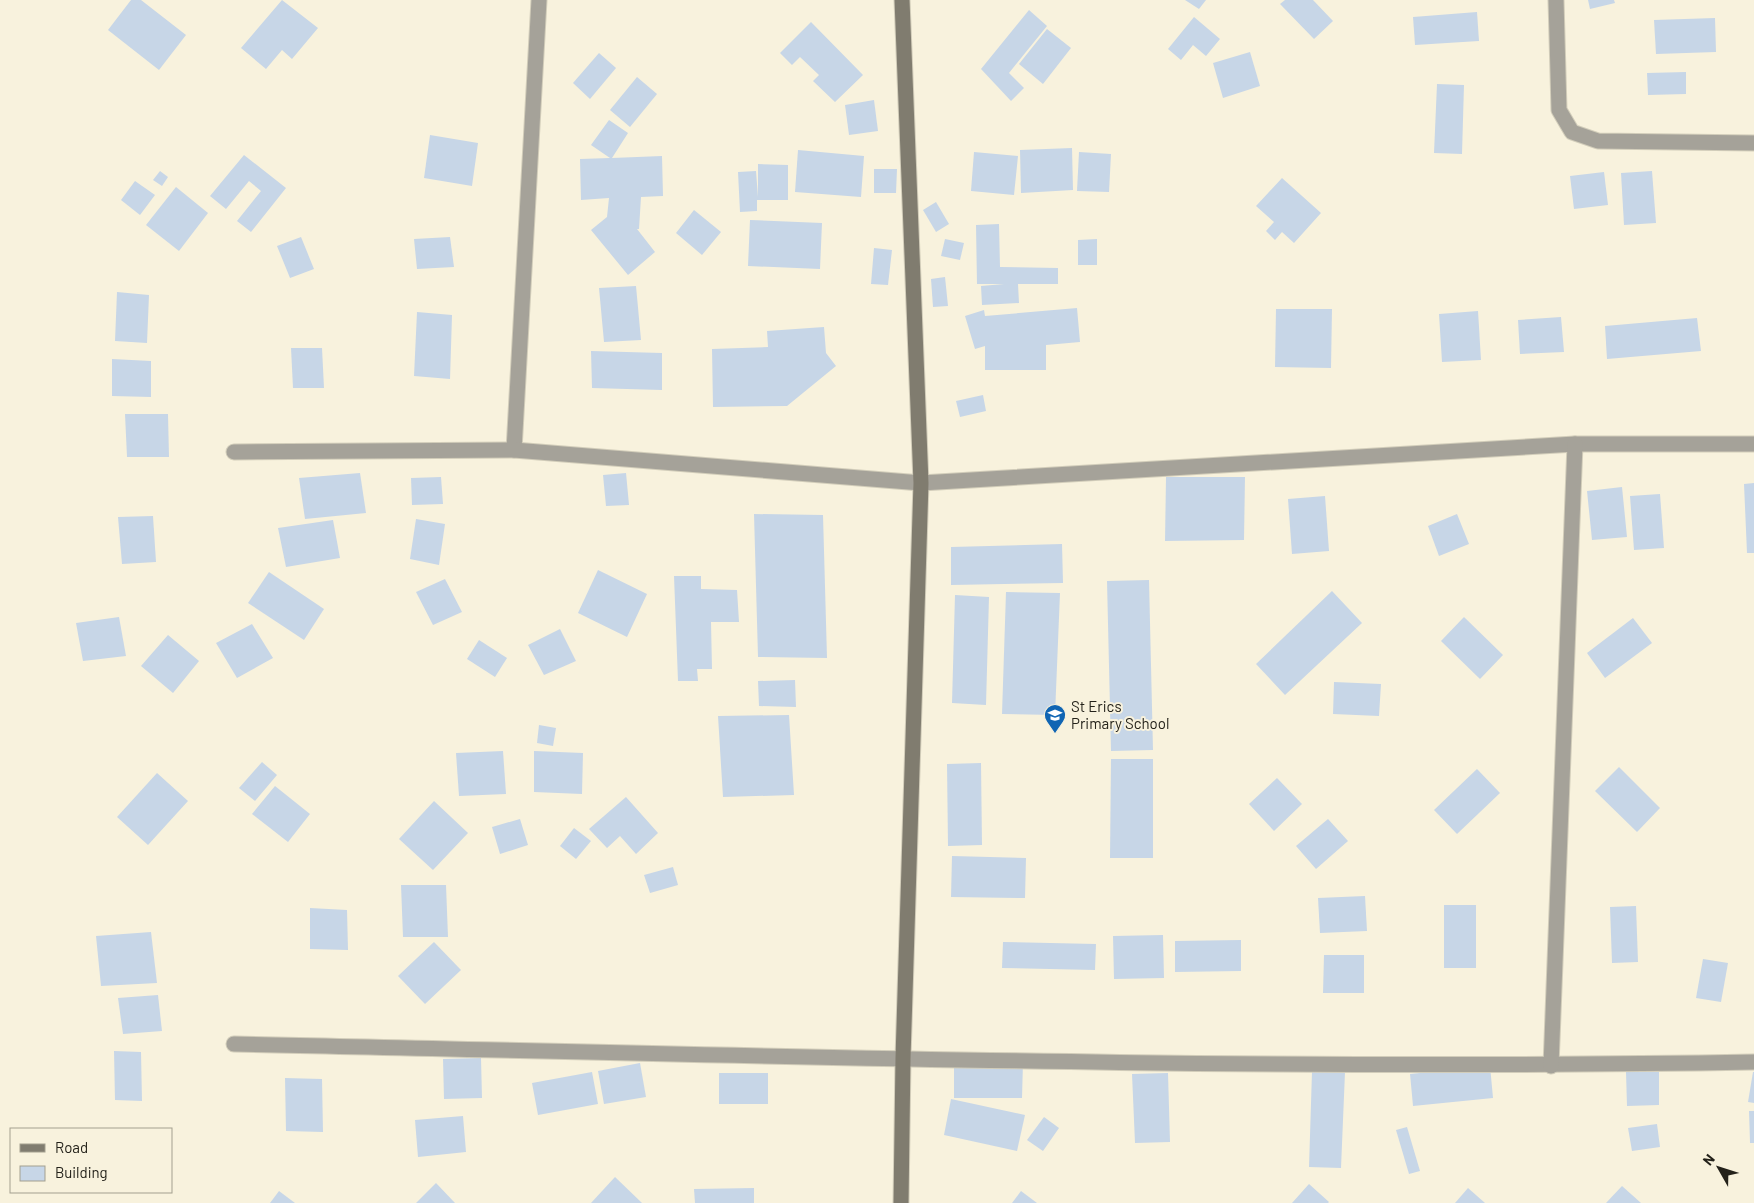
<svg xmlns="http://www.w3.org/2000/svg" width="1754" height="1203" font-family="Barlow,sans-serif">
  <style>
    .building { fill: #c7d6e7 }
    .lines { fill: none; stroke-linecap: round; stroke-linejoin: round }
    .street-casing { stroke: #d2cdba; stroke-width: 17 }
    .secondary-casing { stroke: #d2cdba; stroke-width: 17 }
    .street { stroke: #a5a299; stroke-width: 15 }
    .secondary { stroke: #807c6f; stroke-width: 15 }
    .labels { text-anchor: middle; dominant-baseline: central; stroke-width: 4; stroke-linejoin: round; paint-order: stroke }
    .poi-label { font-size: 15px; fill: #24221a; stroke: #f8f2dd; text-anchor: start }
  </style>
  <rect width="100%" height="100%" fill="#f8f2dd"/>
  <g class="building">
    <path d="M131,0H141L186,35L159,70L108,30Z"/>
    <path d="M282,0L318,28L292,59L282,50L266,69L241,48Z"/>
    <path d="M1185,0H1206L1199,9Z"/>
    <path d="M1285,0H1313L1333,21L1314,39L1280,4Z"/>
    <path d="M1588,0H1614L1615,3L1590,9Z"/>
    <path d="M1029,10L1047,26L1009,73L1024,88L1011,101L981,69Z"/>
    <path d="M1477,12L1479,41L1415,45L1413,17Z"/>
    <path d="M1194,17L1220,39L1206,56L1193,45L1181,60L1168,49Z"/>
    <path d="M1715,18L1716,52L1656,54L1654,20Z"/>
    <path d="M811,22L863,75L835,102L813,81L819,75L800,57L792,65L780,53Z"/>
    <path d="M1047,29L1071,48L1043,84L1019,64Z"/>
    <path d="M1250,52L1260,86L1223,98L1213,63Z"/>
    <path d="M599,53L616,68L590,99L573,83Z"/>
    <path d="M1686,72V94L1648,95L1647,73Z"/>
    <path d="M637,77L657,94L630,127L610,110Z"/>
    <path d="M1437,84L1464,85L1462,154L1434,153Z"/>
    <path d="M874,100L878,131L849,135L845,105Z"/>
    <path d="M609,120L628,133L612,158L662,156L663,196L641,197L639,229H637L655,252L628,275L591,230L607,217L609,198L581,200L580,159L610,158L591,145Z"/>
    <path d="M430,135L478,143L472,186L424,178Z"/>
    <path d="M1072,148L1073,190L1021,193L1020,150Z"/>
    <path d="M798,150L864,156L861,197L795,192Z"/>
    <path d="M974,152L1018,156L1014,195L971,191Z"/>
    <path d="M1079,152L1111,154L1109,192L1077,191Z"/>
    <path d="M244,155L286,188L251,232L237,221L261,191L249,181L226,209L210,196Z"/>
    <path d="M758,164L788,165V200H757V211L740,212L738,172L756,171L758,197Z"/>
    <path d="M874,169H897L896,193H874Z"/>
    <path d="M160,171L168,177L162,186L153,180Z"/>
    <path d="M1652,171L1656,223L1624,225L1621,173Z"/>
    <path d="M1604,172L1608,205L1574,209L1570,176Z"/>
    <path d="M1282,178L1321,213L1294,243L1282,232L1275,240L1266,231L1274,222L1256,206Z"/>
    <path d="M135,181L155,195L140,215L121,200Z"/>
    <path d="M176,187L208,213L179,251L146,225Z"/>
    <path d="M936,202L949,224L936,232L923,210Z"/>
    <path d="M694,210L721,232L702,255L676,233Z"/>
    <path d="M750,220L822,223L820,269L748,266Z"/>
    <path d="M999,224L1000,267L1058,268V284H1018L1019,303L982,305L981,286L1004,284H977L976,225Z"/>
    <path d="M301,237L314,269L290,278L277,246Z"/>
    <path d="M450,237L454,267L417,269L414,239Z"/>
    <path d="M945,239L964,243L960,260L941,256Z"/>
    <path d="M1097,239V265H1078V240Z"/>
    <path d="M874,248L892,250L888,285L871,284Z"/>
    <path d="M945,277L948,306L933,307L931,279Z"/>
    <path d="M636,286L641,340L604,342L599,288Z"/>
    <path d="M117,292L149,295L147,343L115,341Z"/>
    <path d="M1077,308L1080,342L1046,345V370H985V346L975,349L965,316L984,310L985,316Z"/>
    <path d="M1276,309H1332L1331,368L1275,367Z"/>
    <path d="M1478,311L1481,360L1442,362L1439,314Z"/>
    <path d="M417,312L452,315L450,379L414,376Z"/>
    <path d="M1561,317L1564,352L1520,354L1518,320Z"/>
    <path d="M1697,318L1701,351L1607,359L1605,326Z"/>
    <path d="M824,327L826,353L836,366L787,406L713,407L712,349L768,347L767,331Z"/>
    <path d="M291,348H322L324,388H293Z"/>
    <path d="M591,351L662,353V390L592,388Z"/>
    <path d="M112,359L151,361V397L112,396Z"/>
    <path d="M983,395L986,411L960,417L956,401Z"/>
    <path d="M125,414H168L169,457H127Z"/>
    <path d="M360,473L366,513L305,519L299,478Z"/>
    <path d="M626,473L629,505L606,506L603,475Z"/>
    <path d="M441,477L443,504L412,505L411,478Z"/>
    <path d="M1166,477H1245L1244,540L1165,541Z"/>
    <path d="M1754,483V553H1747L1744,484Z"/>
    <path d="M1622,487L1627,537L1592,540L1587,491Z"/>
    <path d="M1660,494L1664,548L1634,550L1630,496Z"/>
    <path d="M1325,496L1329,551L1292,554L1288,499Z"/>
    <path d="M754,514L823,515L827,658L758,657Z"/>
    <path d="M1457,514L1469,544L1439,556L1428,526Z"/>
    <path d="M153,516L156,562L122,564L118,517Z"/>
    <path d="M416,519L445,524L439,565L410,559Z"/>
    <path d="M333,520L340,558L286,567L278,528Z"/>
    <path d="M1062,544L1063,583L951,585V547Z"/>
    <path d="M598,570L647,594L627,637L578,613Z"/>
    <path d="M269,572L324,609L304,640L248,603Z"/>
    <path d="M674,576H701V589L737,590L739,622H711L712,669H697L698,681H678Z"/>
    <path d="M445,579L462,612L433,625L416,592Z"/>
    <path d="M1149,580L1153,750L1111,751L1107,581Z"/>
    <path d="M1332,591L1362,623L1285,695L1256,664Z"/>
    <path d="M1006,592L1060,593L1055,715L1002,714Z"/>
    <path d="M955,595L989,597L986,705L952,703Z"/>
    <path d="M119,617L126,656L83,661L76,623Z"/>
    <path d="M1464,617L1503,655L1480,679L1441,641Z"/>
    <path d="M1633,618L1652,643L1605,678L1587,653Z"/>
    <path d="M252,624L273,658L237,678L216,643Z"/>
    <path d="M560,629L576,661L544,675L528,645Z"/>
    <path d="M168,635L199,661L173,693L141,666Z"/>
    <path d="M479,640L507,658L495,677L467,659Z"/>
    <path d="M795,680L796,707L759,706L758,681Z"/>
    <path d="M1334,682L1381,684L1379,716L1333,714Z"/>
    <path d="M789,715L794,795L723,797L718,716Z"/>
    <path d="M539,725L556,728L553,746L537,743Z"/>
    <path d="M503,751L506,794L459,796L456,753Z"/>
    <path d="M534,751L583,753L582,794L534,792Z"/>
    <path d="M1111,759H1153V858H1110Z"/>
    <path d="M262,762L277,775L255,801L239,788Z"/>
    <path d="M981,763L982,845L948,846L947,764Z"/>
    <path d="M1619,767L1660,808L1637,832L1595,791Z"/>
    <path d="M1477,769L1500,793L1457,834L1434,810Z"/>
    <path d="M157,773L188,801L148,845L117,817Z"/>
    <path d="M1277,778L1302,804L1274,831L1249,804Z"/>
    <path d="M275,786L310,814L288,842L252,814Z"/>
    <path d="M626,797L658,833L636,854L620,836L607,848L589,829Z"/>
    <path d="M434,801L468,833L433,870L399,839Z"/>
    <path d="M520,819L528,845L500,854L492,827Z"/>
    <path d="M1328,819L1348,841L1316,869L1296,846Z"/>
    <path d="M574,828L591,841L576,859L560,846Z"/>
    <path d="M952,856L1026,858L1025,898L951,897Z"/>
    <path d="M673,867L678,885L650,893L644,875Z"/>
    <path d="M401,885H446L448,937H403Z"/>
    <path d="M1365,896L1367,931L1320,933L1318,898Z"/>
    <rect x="1444" y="905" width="32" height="63"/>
    <path d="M1636,906L1638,962L1612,963L1610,907Z"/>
    <path d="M310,908L347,910L348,950L310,949Z"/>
    <path d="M151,932L157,983L101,986L96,936Z"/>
    <path d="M1163,935L1164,978L1114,979L1113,936Z"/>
    <path d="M1241,940V971L1175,972V941Z"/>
    <path d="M434,942L461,970L425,1004L398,976Z"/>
    <path d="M1003,942L1096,944L1095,970L1002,968Z"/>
    <path d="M1324,955H1364V993H1323Z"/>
    <path d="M1703,959L1728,963L1721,1002L1696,998Z"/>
    <path d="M158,995L162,1031L123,1034L118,998Z"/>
    <path d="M114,1051L141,1052L142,1101L115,1100Z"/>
    <path d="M481,1058L482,1098L444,1099L443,1059Z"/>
    <path d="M1023,1062L1022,1098H954V1063Z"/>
    <path d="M640,1063L646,1097L604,1104L598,1071Z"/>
    <path d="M1490,1066L1493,1098L1413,1106L1410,1074Z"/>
    <path d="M592,1072L598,1104L538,1115L532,1083Z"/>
    <path d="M1312,1072H1345L1341,1168L1309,1167Z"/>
    <path d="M1626,1072H1659V1105L1627,1106Z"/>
    <path d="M1753,1072H1754V1103L1748,1102Z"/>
    <rect x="719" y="1073" width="49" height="31"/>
    <path d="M1168,1073L1170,1142L1135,1143L1132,1074Z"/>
    <path d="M285,1078L322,1079L323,1132L286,1131Z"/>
    <path d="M951,1099L1025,1115L1017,1151L944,1135Z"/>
    <path d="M1749,1111H1754V1143H1750Z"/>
    <path d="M463,1116L466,1152L418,1157L415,1120Z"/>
    <path d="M1044,1117L1059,1128L1043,1151L1027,1140Z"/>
    <path d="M1657,1124L1660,1147L1632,1151L1628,1128Z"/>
    <path d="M1407,1127L1420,1171L1409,1174L1396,1130Z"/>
    <path d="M615,1177L642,1203H591Z"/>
    <path d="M436,1183L455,1203H416Z"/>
    <path d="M1309,1184L1329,1202L1328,1203H1292Z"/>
    <path d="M1622,1186L1641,1203H1606Z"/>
    <path d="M754,1188V1203H695L694,1189Z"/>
    <path d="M1468,1188L1485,1203H1455Z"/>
    <path d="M279,1191L295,1203H270Z"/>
    <path d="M1021,1191L1037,1203H1012Z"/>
  </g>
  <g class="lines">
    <g class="street-casing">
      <g id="street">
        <path d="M1556,0L1559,110L1572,132L1598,141L1754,143"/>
        <path d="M514,450L539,0"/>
        <path d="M234,452L514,450L921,483L1575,444H1754"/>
        <path d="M234,1044C740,1055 1247,1071 1754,1062"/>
        <path d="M1551,1066L1575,444"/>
      </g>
    </g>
    <g class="secondary-casing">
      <path id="secondary" d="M901,1203L903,1058L921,483L902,0"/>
    </g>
    <use href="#street" class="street"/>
    <use href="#secondary" class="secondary"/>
  </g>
  <defs>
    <g id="school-pin" transform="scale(1.125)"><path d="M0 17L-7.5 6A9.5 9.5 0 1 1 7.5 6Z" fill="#1065b3" stroke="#f8f2dd"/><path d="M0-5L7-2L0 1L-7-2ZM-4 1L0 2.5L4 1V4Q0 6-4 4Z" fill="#fff"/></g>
  </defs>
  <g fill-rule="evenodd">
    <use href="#school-pin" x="1055" y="715"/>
  </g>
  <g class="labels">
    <g class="poi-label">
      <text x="1071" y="706">St Erics<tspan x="1071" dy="17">Primary School</tspan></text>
    </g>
  </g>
  <rect x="10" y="1128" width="162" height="65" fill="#f8f2dd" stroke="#a39f8f"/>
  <rect x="20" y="1144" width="25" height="8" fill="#807c6f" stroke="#a39f8f"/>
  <text x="55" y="1153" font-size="15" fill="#24221a">Road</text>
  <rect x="20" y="1166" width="25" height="15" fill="#c7d6e7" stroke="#a39f8f"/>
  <text x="55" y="1178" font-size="15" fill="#24221a">Building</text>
  <g transform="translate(1719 1168) rotate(309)" stroke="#f8f2dd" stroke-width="4" paint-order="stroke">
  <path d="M0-4L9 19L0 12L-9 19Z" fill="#24221a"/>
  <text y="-8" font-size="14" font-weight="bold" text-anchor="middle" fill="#24221a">N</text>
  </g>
</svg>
